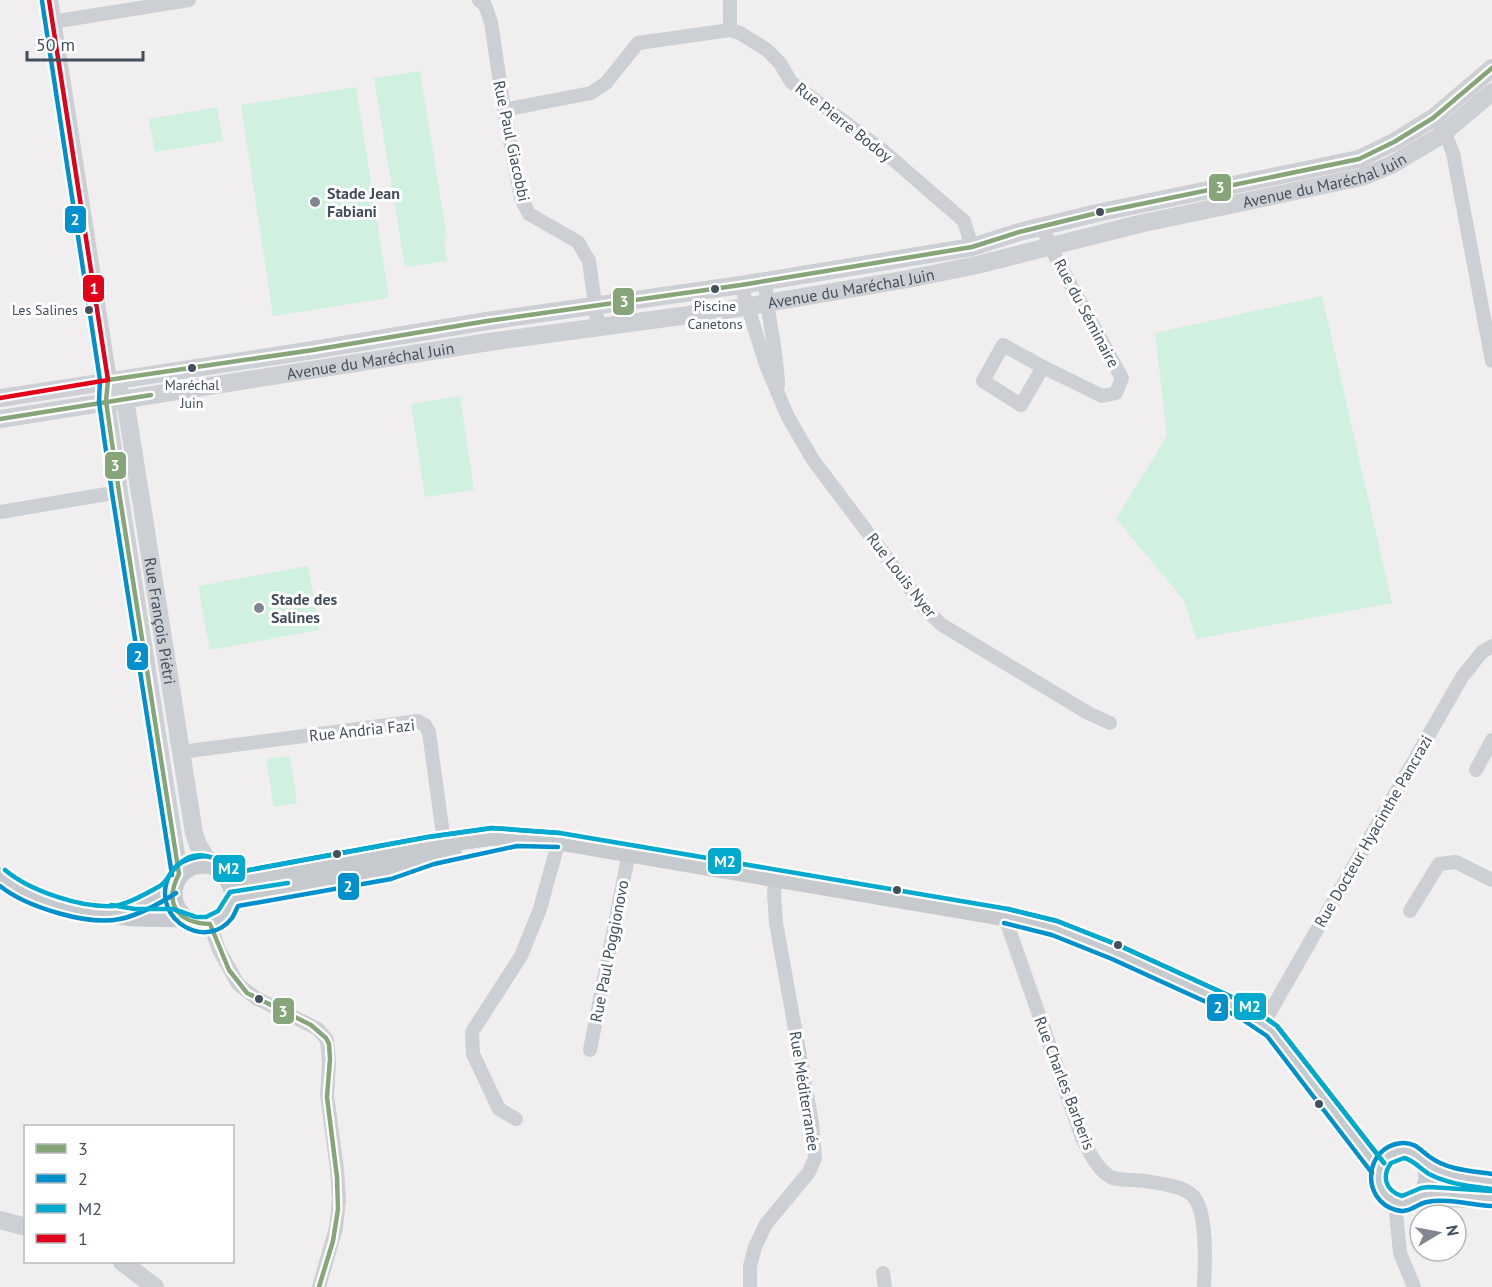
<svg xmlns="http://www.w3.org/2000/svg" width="1492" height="1287" font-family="'PT Sans',sans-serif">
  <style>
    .green { fill: #d0f1df }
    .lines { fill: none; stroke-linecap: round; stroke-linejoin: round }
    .street { stroke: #cccfd3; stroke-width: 14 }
    .secondary { stroke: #cccfd4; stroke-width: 18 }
    .primary { stroke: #c6cacf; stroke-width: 21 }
    .bus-1-casing { stroke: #fff; stroke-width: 9 }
    .bus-2-casing { stroke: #fff; stroke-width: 9 }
    .bus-3-casing { stroke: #fff; stroke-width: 9 }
    .bus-4-casing { stroke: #fff; stroke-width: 9 }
    .bus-1 { stroke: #86a578; stroke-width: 4.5 }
    .bus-2 { stroke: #0090cd; stroke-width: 4.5 }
    .bus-3 { stroke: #00a9ce; stroke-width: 4.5 }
    .bus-4 { stroke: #e2001a; stroke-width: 4.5 }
    .poi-dot { fill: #808790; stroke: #fff; stroke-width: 2 }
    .bus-dot { fill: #434f5d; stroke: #fff; stroke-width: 2 }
    .labels { text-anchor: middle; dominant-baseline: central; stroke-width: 6; stroke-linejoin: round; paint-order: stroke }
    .bus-label { font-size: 14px; fill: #434f5d; stroke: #fff }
    .street-label { font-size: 16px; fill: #434f5d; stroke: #fff }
    .poi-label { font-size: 16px; font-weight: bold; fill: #434f5d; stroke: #fff; text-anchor: start }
    .line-badge { stroke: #fff; stroke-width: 2 }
    .badge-label { font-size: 16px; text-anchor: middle; font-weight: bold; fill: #fff }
  </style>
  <rect width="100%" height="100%" fill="#f0eeee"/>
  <g class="green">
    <path d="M420,71L447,238L444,239L447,261L405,267L374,78Z"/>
    <path d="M356,87L389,298L273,316L241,105Z"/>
    <path d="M217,107L223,141L155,152L149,119Z"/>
    <path d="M1322,296L1392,603L1196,639L1184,600L1116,519L1167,436L1155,333Z"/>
    <path d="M460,396L474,490L425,497L411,404Z"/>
    <path d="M308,566L319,630L210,650L198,586Z"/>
    <path d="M290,756L297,803L274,807L266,759Z"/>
  </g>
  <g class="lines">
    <g class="street">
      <path d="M479,0L485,5L491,22L504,110L521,198L529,214L578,242L589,261L598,326"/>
      <path d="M52,22L189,0"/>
      <path d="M730,30V0"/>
      <path d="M504,110L591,93L606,83L638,43L730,30L740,33L767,50L780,63L791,82L881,149L964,221L972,247"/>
      <path d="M1440,126L1445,133L1453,153L1492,361"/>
      <path d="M1042,227L1057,260L1122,378L1116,393L1102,396L1043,367L1003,345L983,381L1021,405L1043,367"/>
      <path d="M765,280C767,316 777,350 778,385"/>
      <path d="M741,285L766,365L788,417L813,460L927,611L942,625L1088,713L1110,723"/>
      <path d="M0,512L119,492"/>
      <path d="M181,752L418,721L425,725L429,732L444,842"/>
      <path d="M1476,770L1492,740"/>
      <path d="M1410,911L1439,864L1456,862L1492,880"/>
      <path d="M1006,916L1009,929L1082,1138C1089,1151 1098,1172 1113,1178C1122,1181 1135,1179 1145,1181C1158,1183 1184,1186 1193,1196C1208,1212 1205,1266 1204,1287"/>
      <path d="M210,924L219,950L238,984L256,998L318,1029L327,1040L329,1063L327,1095L337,1169L339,1200L336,1228L319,1287"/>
      <path d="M1263,1024L1462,677L1482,652L1492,646"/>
      <path d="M590,1050L629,852"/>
      <path d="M516,1119L499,1109L473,1054L472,1032L521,956L540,909L559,840"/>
      <path d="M1395,1202L1400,1253L1414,1287"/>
      <path d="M883,1273L885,1287"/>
      <path d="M750,1287V1266L755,1247L766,1224L809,1172L815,1158L812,1123L776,923L774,893L776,876"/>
    </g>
    <g class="secondary">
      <path d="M49,0L108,380L106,401L119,492L179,874"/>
      <path id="s1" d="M119,392L125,399L194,833L198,845L210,864"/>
      <path d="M0,398L313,350L487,321L741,285L972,247L1019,232L1097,213L1359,159L1394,142L1433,118L1492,68"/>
      <path id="s2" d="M0,419L489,342L726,310L908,279L977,265L1139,224L1362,177L1391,165L1440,136L1492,92"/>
      <path d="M0,1220L26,1227"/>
      <path d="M122,1262L155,1287"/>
    </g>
    <g class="primary">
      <circle cx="203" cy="894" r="31"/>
      <path d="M0,878L24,892L55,903L80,909L134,916L182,917"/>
      <path d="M230,881L429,844L493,835L559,840L1006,916L1054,928L1115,952L1241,1009L1272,1031L1378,1168"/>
      <path d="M233,899L389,872L432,857L451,852"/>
      <path d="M120,911L149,900L172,887"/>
      <circle cx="1403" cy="1177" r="26"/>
      <path d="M1428,1165L1451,1174L1492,1182"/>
      <path d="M1423,1195L1492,1199"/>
    </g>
    <g class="bus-1-casing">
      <g id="bus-1">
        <path d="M0,419L151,395"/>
        <path d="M319,1287L333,1241L338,1209L337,1177L327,1097L330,1059L329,1044L326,1038L311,1025L247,993L229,970L210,924C178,923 163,904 179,874L119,492L106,401L108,380L313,350L487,321L741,285L972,247L1019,232L1097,213L1359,159L1394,142L1433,118L1492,68"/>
      </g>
    </g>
    <g class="bus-2-casing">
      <g id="bus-2">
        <path d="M42,1L100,380L99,402L112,493L172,875"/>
        <path d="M558,847L517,846L434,864L391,879L238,906C236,910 234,915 232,918C207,951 154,921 167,881C171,869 180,861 193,858C209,853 223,860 233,873L428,837L492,828L560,833"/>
        <path d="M0,886C26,907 88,926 120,919C140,915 159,904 176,893"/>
        <path d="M1008,909L1057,921L1118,945L1245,1003L1277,1026L1384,1163"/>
        <path d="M1004,923L1052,935L1112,959L1237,1016L1267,1036L1372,1173"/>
        <path d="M1491,1206C1471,1205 1447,1198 1427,1202C1416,1204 1409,1214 1396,1210C1360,1200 1364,1146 1402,1143C1415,1142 1421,1151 1430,1157C1447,1170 1472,1171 1492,1174"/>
      </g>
    </g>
    <g class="bus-3-casing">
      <g id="bus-3">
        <path d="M5,870C30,891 81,908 114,906C129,904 147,893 160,886C169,880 171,870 179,864C196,848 220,856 233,873L428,837L492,828L560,833L1008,909L1057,921L1118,945L1245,1003L1277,1026L1384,1163"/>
        <path d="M111,905L135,909H173L196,917H206L218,911L230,892L288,883"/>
        <path d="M1491,1189C1470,1186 1448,1184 1429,1174C1420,1169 1414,1160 1404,1158L1391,1163C1381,1177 1386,1191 1402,1196L1421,1188L1429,1187L1492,1191"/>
      </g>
    </g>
    <g class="bus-4-casing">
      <path id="bus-4" d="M0,398L108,380L49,0"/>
    </g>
    <use href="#bus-1" class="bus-1"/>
    <use href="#bus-2" class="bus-2"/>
    <use href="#bus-3" class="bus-3"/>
    <use href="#bus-4" class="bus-4"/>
  </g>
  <g class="poi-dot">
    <circle cx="315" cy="202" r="6"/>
    <circle cx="259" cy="608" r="6"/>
  </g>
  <g class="bus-dot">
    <circle cx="1100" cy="212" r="5"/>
    <circle cx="715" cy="289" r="5"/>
    <circle cx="89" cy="310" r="5"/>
    <circle cx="192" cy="368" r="5"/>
    <circle cx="337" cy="854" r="5"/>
    <circle cx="897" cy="890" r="5"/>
    <circle cx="1118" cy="945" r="5"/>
    <circle cx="259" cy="999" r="5"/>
    <circle cx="1319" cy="1104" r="5"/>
  </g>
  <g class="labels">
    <g class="bus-label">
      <text x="715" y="306">Piscine<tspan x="715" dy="18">Canetons</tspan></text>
      <text x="78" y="310" text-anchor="end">Les Salines</text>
      <text x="192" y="385">Maréchal<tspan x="192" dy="18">Juin</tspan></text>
    </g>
    <g class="street-label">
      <text transform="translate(844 122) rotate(38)">Rue Pierre Bodoy</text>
      <text transform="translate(512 141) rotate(78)">Rue Paul Giacobbi</text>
      <text stroke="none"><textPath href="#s2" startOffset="1347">Avenue du Maréchal Juin</textPath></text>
      <text stroke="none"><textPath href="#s2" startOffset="861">Avenue du Maréchal Juin</textPath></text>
      <text transform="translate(1087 313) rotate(62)">Rue du Séminaire</text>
      <text stroke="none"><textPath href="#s2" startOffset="375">Avenue du Maréchal Juin</textPath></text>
      <text transform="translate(902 575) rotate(52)">Rue Louis Nyer</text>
      <text stroke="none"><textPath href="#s1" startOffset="234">Rue François Piétri</textPath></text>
      <text transform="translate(362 730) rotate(-6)">Rue Andria Fazi</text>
      <text transform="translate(1373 831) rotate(-60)">Rue Docteur Hyacinthe Pancrazi</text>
      <text transform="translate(609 951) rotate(-79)">Rue Paul Poggionovo</text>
      <text transform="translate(1065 1083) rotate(69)">Rue Charles Barberis</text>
      <text transform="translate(805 1091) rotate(81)">Rue Méditerranée</text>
    </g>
    <g class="poi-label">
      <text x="327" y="193">Stade Jean<tspan x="327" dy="18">Fabiani</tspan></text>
      <text x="271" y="599">Stade des<tspan x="271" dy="18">Salines</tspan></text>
    </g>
  </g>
  <g class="line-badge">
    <rect x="1208" y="173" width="24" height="29" rx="6" fill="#86a578"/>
    <rect x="64" y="205" width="23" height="29" rx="6" fill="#0090cd"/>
    <rect x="82" y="274" width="23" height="29" rx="6" fill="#e2001a"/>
    <rect x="612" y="287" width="23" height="29" rx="6" fill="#86a578"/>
    <rect x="104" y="451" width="23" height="29" rx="6" fill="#86a578"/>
    <rect x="126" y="642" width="23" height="29" rx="6" fill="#0090cd"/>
    <rect x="707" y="847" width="35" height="28" rx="6" fill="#00a9ce"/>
    <rect x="212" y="854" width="34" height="29" rx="6" fill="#00a9ce"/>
    <rect x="337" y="872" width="23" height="29" rx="6" fill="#0090cd"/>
    <rect x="1233" y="992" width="34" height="29" rx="6" fill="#00a9ce"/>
    <rect x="1206" y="993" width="23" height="29" rx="6" fill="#0090cd"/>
    <rect x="272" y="997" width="23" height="28" rx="6" fill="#86a578"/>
  </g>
  <g class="badge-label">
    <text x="1220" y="193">3</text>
    <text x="75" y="225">2</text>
    <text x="94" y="294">1</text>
    <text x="624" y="307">3</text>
    <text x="115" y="471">3</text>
    <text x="138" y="662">2</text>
    <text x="725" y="867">M2</text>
    <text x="229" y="874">M2</text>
    <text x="348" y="892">2</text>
    <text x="1250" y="1012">M2</text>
    <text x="1218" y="1013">2</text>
    <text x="283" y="1017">3</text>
  </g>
  <rect x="24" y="1125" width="210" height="138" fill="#ffffff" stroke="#b4b9be" stroke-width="1.5"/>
  <rect x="36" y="1144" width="30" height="9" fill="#86a578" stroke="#b4b9be" stroke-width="1.5"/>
  <text x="78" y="1155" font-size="18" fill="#434f5d">3</text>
  <rect x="36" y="1174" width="30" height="9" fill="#0090cd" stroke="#b4b9be" stroke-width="1.5"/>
  <text x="78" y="1185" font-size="18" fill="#434f5d">2</text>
  <rect x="36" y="1204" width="30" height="9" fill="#00a9ce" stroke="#b4b9be" stroke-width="1.5"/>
  <text x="78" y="1215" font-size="18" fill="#434f5d">M2</text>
  <rect x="36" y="1234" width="30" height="9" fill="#e2001a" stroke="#b4b9be" stroke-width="1.5"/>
  <text x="78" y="1245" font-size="18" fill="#434f5d">1</text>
  <g transform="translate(1438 1233) rotate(80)"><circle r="28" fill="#ffffff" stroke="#b4b9be" stroke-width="1.5"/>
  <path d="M0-4.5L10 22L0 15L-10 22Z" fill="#808790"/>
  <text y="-9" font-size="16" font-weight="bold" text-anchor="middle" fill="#434f5d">N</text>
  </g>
  <path d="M27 51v9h116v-9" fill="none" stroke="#434f5d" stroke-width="3"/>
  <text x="36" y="51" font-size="18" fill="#434f5d" stroke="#ffffff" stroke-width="4.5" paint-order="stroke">50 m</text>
</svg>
